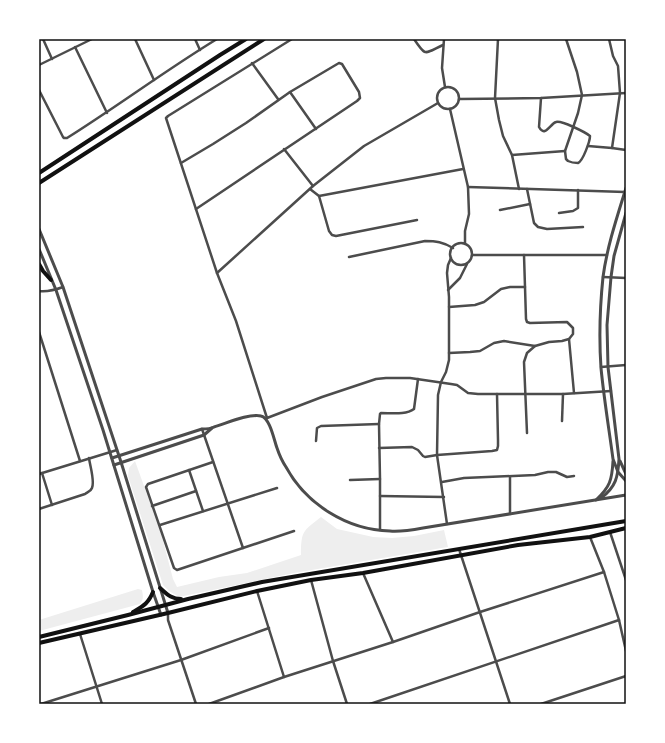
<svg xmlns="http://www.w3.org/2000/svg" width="665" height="743" font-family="Quicksand,sans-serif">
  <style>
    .green { fill: #eee }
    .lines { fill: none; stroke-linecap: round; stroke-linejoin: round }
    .minor { stroke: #4c4c4c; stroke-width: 2.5 }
    .tertiary { stroke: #4c4c4c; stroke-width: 3 }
    .trunk { stroke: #111; stroke-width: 4 }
    .neatline { fill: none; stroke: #111; stroke-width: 1.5 }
  </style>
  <rect width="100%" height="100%" fill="#fff"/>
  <g class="green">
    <path d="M135,461L161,533L173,579L177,587L219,577L247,573L301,555C301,531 303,531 321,517L337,529L373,537L392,538L414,536L444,530L448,547L294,573L179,597L169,591L163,585L128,476L129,468Z"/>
    <path d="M138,589L142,590C143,596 144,599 140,604L39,631V620Z"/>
  </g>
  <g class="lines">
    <g class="minor">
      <path d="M43,39L52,59"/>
      <path d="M135,39L154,80"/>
      <path d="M195,39L200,50"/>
      <path d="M414,39C426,57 424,54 443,45"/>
      <path d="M444,39L442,68L445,87"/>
      <path d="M498,39L495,98L499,120L503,136L512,155L519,189"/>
      <path d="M609,39L613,56L618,66L620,93L612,148"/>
      <path d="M75,47L107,113"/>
      <path d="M252,63L278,99"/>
      <path d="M39,65L92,39"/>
      <circle cx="448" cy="98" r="11"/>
      <path d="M39,90L63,137L64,138H67C118,106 166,70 217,39"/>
      <path d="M290,92L316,129"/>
      <path d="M541,98L539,127C545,138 550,124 556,122C561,120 585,132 590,136C590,141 583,161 578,163C575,163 570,162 568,161L566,159L565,151L578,113L582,95L577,72L566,39"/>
      <path d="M459,99L541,98L626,93"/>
      <path d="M450,109L468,187L469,214L465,231V244"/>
      <path d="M588,146L612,148L626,150"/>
      <path d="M284,149L313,186"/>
      <path d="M512,155L565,151"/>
      <path d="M181,163L213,144L246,123L290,92L339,63L342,64L359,92L360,98L357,101L196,209"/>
      <path d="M468,187L625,192"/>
      <path d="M310,189L319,196L329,231L332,235L336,236L417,220"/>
      <path d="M527,189L534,223L538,227L547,229L583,227"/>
      <path d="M319,196L463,169"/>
      <path d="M500,210L530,204"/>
      <path d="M559,213L573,211L578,208V190"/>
      <circle cx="461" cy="254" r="11"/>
      <path d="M472,255H607"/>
      <path d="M524,255L526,319L527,322L530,323L567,322L573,328V334L569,339L562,341L549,342L535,346L527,353L524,362L527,433"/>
      <path d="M349,257L425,241C436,241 443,242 453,248"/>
      <path d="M217,273L313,186L364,146L438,103"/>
      <path d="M603,277L626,278"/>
      <path d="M448,290L460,278L467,264"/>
      <path d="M39,291C47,292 55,290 63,287"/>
      <path d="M449,307L475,305L484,302L501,289L510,287H525"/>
      <path d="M39,332L80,461"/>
      <path d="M569,339L574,393"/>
      <path d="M449,353L470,352L480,351L494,343L504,341L535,346"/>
      <path d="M601,367L626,365"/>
      <path d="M267,418L236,321L217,273L166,118L168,116L292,39"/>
      <path d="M267,418L322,397L376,379L386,378H410L451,384L457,385L468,393L478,394H563L611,391"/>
      <path d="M562,421L563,394"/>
      <path d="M202,429L243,548"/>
      <path d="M316,441L317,428L321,426L379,424"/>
      <path d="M379,448L412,447L418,450L423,456L425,457L437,455L492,451L497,450L498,446V440L497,394"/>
      <path d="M213,462L148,484L146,487L174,568L177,570L294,531"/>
      <path d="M189,470L203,511"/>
      <path d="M42,473L52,505"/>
      <path d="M39,474L117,450"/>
      <path d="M510,477V514"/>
      <path d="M350,480L380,479"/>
      <path d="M442,482L464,478L535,475L548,472H556L567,477L574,476"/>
      <path d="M380,496L444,497"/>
      <path d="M152,506L196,491"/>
      <path d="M39,509L85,494C88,492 91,491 92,488C95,481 90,466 89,458"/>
      <path d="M447,524L437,455L438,395L441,382L446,372L449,360V297L447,273L448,265L451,258"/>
      <path d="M160,525L277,488"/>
      <path d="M380,530V479L379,424L380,414L381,413C392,413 406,415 414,409L418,379"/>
      <path d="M610,532L626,580"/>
      <path d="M590,537L604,572L619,620L626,651"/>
      <path d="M459,549L510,704"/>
      <path d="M363,573L393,642"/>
      <path d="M311,580L333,661L347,704"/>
      <path d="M257,591L284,677"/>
      <path d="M168,613V620L196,704"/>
      <path d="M80,634L102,704"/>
      <path d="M41,704L181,660L269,628"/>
      <path d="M209,704L284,677L393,642L480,612L604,572"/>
      <path d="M370,704L619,620"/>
      <path d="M541,704L626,676"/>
    </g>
    <g class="tertiary">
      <path d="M626,188C617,217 607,247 603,277C600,306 599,339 601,368C604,399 609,429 613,459L618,472L626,481"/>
      <path d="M39,229L63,287L121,462L168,613"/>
      <path d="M39,249L56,290L103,430L153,592L161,615"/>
      <path d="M112,458L202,429C206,429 210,429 214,427C225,424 249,413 261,416C270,418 274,440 277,448C279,454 282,461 286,467C306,504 347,530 390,531C401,532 412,530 423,528L626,495"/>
      <path d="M620,461L626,474"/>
      <path d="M114,465L204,435L212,428"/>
      <path d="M601,498C616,487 618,477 619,459L608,367L607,325L611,277L614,256L626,213"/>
      <path d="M596,500C610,487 612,480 613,461"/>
    </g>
    <g class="trunk">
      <path d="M39,173L220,55L246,39"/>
      <path d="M39,183L264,39"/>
      <path d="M39,264L43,271L51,280"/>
      <path d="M160,588C167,594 171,599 181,599"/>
      <path d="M133,612C143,606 148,604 153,592"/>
      <path d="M39,637L128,615L188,599L262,582L626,521"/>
      <path d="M39,643L168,613L257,591L311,580L363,573L518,545L590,537L626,528"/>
    </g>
  </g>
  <rect width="665" height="743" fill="none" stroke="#ffffff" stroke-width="80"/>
  <rect x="40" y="40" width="585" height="663" class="neatline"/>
</svg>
